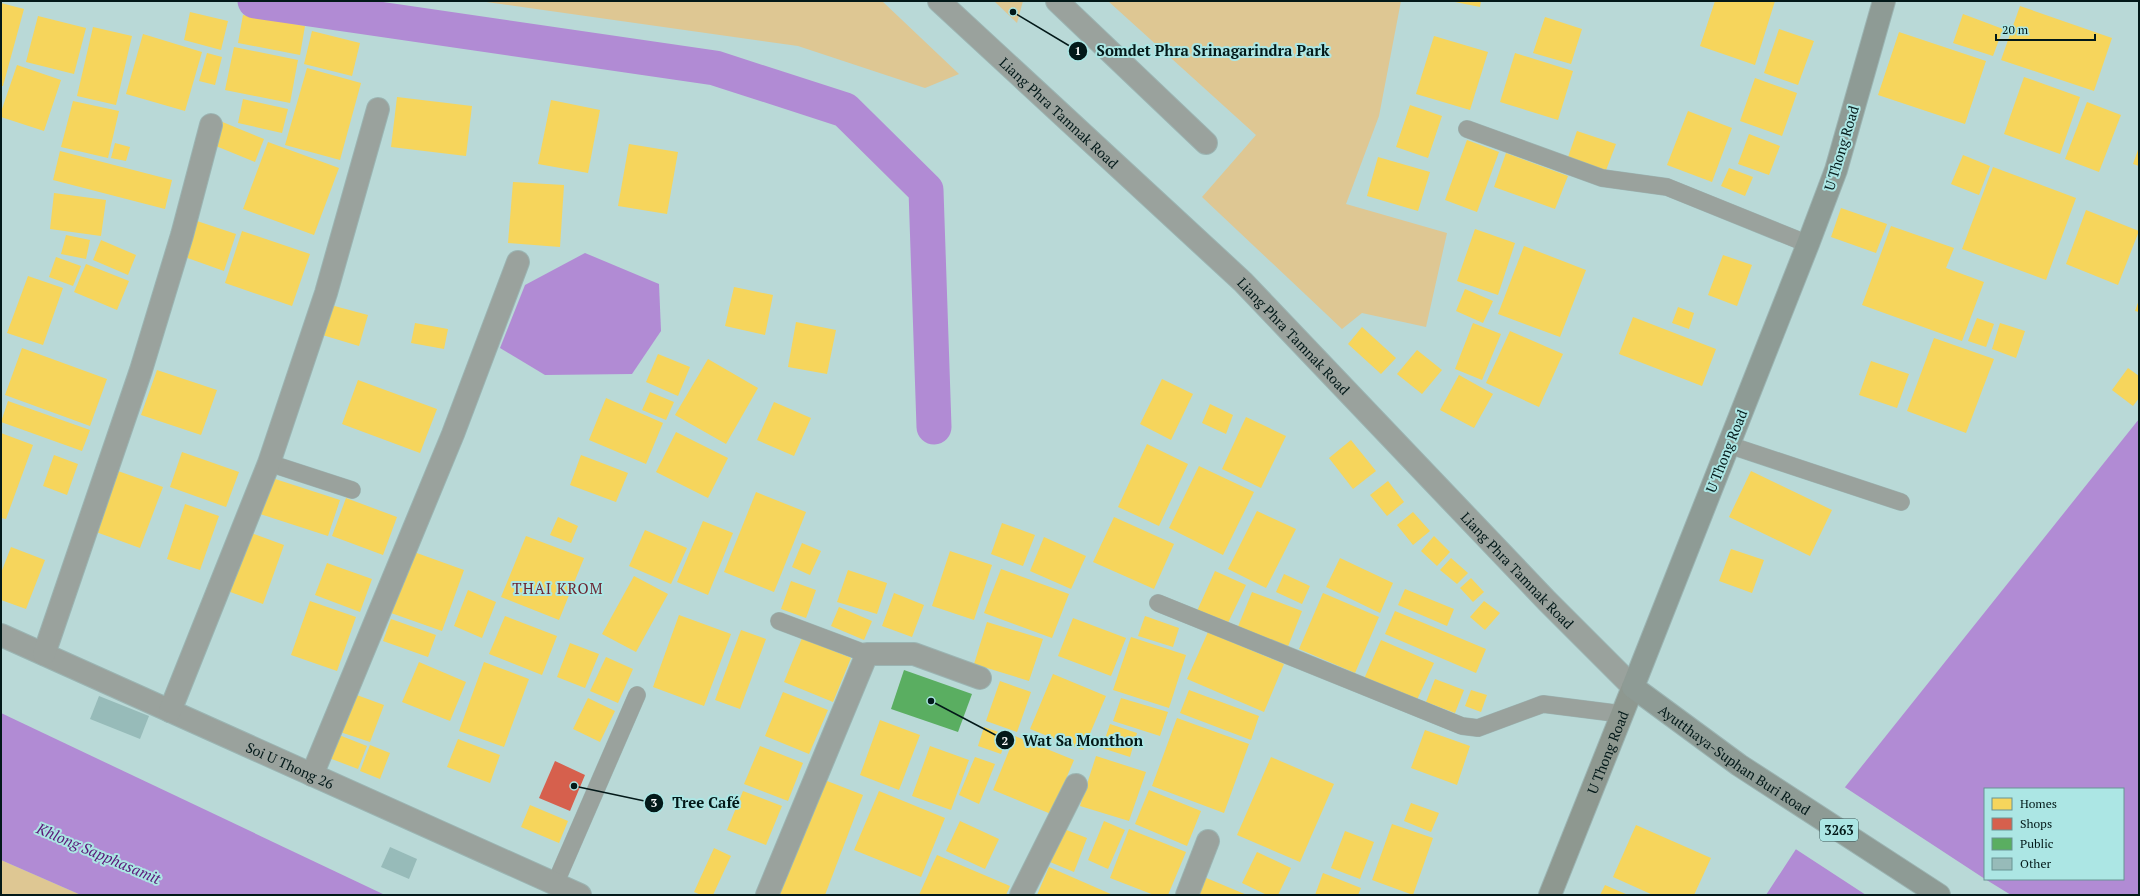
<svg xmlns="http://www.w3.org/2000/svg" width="2140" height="896" font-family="'PT Serif',serif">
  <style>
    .green { fill: #dec793 }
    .water { fill: #b18bd4; fill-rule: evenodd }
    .pier { fill: #b9d9d7 }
    .homes { fill: #f6d55c }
    .shops { fill: #d6604d }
    .public { fill: #5aae61 }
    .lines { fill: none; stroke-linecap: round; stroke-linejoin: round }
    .canal { stroke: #b18bd4; stroke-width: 35 }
    .building { fill: #97bbb9 }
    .service-casing { stroke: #9bb4b2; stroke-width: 18 }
    .minor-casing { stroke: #9bb4b2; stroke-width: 24 }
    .tertiary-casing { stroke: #9bb4b2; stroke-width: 24 }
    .secondary-casing { stroke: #9bb4b2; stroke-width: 24 }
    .primary-casing { stroke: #9bb4b2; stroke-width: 24 }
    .service { stroke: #9aa29d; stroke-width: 17 }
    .minor { stroke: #9aa29d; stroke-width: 22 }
    .tertiary { stroke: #9aa29d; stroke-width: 22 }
    .secondary { stroke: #8e9890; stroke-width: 22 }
    .primary { stroke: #8e9b95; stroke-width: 22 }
    .labels { text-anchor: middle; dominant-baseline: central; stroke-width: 4; stroke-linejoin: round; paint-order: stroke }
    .shield { fill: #ace6e4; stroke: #365656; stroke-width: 1 }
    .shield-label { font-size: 13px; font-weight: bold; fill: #031919 }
    .street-label { font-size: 14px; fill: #031919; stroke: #ace6e4 }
    .neighbourhood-label { font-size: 15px; letter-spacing: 1px; fill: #6c2633; stroke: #ace6e4 }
    .water-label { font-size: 15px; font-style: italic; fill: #5a1777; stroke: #ace6e4 }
    .leader { fill: none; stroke: #031919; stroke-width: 1.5 }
    .callout-dot { fill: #031919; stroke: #ace6e4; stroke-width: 1.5 }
    .mark-label { font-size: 12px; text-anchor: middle; font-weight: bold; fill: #fff }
    .callout-label { font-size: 15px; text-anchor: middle; font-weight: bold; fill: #031919; stroke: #ace6e4; stroke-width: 4; stroke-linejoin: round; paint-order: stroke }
  </style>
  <rect width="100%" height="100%" fill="#b9d9d7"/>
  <g class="green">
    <path d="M479,1H882L959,74L925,88L798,46Z"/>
    <path d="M994,1H1023L1017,23Z"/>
    <path d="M1108,1H1401L1379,116L1346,204L1447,233L1426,327L1362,313L1342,329L1202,197L1256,135Z"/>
    <path d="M1,860L81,895H1Z"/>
  </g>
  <g class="water">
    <path d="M585,253L659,284L661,331L632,374L545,375L500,348L525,285Z"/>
    <path d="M2139,419V895H1766L1798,846ZM1985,789H2123V879H1985Z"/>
    <path d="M1,713L385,895H81L1,860Z"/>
  </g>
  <path class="pier" d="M1843,786L1985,879L2011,895H1866L1794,848Z"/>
  <g class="homes">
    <path d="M1450,1H1481L1480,7Z"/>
    <path d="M1715,1H1775L1755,65L1700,46Z"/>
    <path d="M1,3L24,9L3,86H1Z"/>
    <path d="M2020,6L2112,38L2094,91L2001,60Z"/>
    <path d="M190,12L228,21L221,50L184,40Z"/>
    <path d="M1963,14L2003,29L1993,56L1953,43Z"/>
    <path d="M243,15L305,26L300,55L238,43Z"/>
    <path d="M38,16L86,28L74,74L26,62Z"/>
    <path d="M1545,17L1582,29L1571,64L1533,53Z"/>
    <path d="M93,27L132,36L116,105L77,96Z"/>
    <path d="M1779,29L1814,41L1798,85L1764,73Z"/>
    <path d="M312,31L360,43L352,76L304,64Z"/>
    <path d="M1899,32L1986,61L1965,124L1878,95Z"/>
    <path d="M143,34L202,52L185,111L126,94Z"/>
    <path d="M1434,36L1488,52L1470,110L1416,94Z"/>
    <path d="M234,47L298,60L290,103L225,90Z"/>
    <path d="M207,53L222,57L215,85L199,81Z"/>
    <path d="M1515,53L1573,71L1558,120L1500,102Z"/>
    <path d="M17,65L61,80L44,131L1,117V112Z"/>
    <path d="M307,68L361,83L340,160L285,145Z"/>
    <path d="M2024,77L2080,97L2060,154L2004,134Z"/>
    <path d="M1755,78L1797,93L1782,136L1740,121Z"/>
    <path d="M397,97L472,106L466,156L391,147Z"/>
    <path d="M243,99L288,109L282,133L238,123Z"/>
    <path d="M551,100L600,110L588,173L538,164Z"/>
    <path d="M73,101L119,111L108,158L61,147Z"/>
    <path d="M2087,102L2121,115L2099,172L2065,159Z"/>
    <path d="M1410,105L1442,116L1428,158L1396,147Z"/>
    <path d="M1688,111L1732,128L1712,182L1667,165Z"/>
    <path d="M220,121L264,139L255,162L211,144Z"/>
    <path d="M1577,131L1616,144L1605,173L1567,160Z"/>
    <path d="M1749,134L1780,146L1769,175L1738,164Z"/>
    <path d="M1467,140L1499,152L1477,212L1445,200Z"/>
    <path d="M268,142L339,168L314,235L243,209Z"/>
    <path d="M115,143L130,147L126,161L111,158Z"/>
    <path d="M629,144L678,152L667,214L618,206Z"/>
    <path d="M2139,147V166L2133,164Z"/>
    <path d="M60,151L172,180L165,209L53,180Z"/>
    <path d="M1506,153L1568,176L1555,209L1494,187Z"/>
    <path d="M1963,155L1990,166L1979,195L1951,184Z"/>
    <path d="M1378,157L1430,172L1418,211L1367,196Z"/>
    <path d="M1993,167L2076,198L2046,280L1962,249Z"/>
    <path d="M1729,168L1753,177L1745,196L1721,186Z"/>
    <path d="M513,182L564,185L560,247L508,243Z"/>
    <path d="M54,193L106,200L101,236L50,229Z"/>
    <path d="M1841,208L1887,224L1876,253L1831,237Z"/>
    <path d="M2086,210L2139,231L2118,285L2066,264Z"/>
    <path d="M191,219L236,234L224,271L179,255Z"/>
    <path d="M1891,226L1954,248L1946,268L1984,282L1962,341L1862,305Z"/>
    <path d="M1475,229L1515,243L1498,295L1457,281Z"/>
    <path d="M242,231L310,254L292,306L225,283Z"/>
    <path d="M66,235L90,240L86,259L61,254Z"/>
    <path d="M101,240L136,255L128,275L93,260Z"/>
    <path d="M1524,246L1586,270L1560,337L1498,314Z"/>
    <path d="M1723,255L1752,265L1737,306L1708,295Z"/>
    <path d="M56,257L81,266L73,286L49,277Z"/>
    <path d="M86,264L129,281L117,310L74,292Z"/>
    <path d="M28,276L63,288L43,345L7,333Z"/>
    <path d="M734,287L773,295L765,335L725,326Z"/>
    <path d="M1465,289L1493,301L1483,323L1456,311Z"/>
    <path d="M2139,300V312L2135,311Z"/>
    <path d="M327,304L368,315L359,346L319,334Z"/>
    <path d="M1678,307L1694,313L1689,329L1672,323Z"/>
    <path d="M1633,317L1716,349L1702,386L1619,354Z"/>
    <path d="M1977,318L1994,324L1986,347L1968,341Z"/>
    <path d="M796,322L836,330L827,374L788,367Z"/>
    <path d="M415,323L448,329L444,349L411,343Z"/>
    <path d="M1473,323L1501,334L1482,380L1455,369Z"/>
    <path d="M2000,323L2025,331L2016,358L1992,349Z"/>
    <path d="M1362,327L1396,358L1381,374L1348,344Z"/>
    <path d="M1510,331L1563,354L1539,407L1486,383Z"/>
    <path d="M1934,338L1994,359L1966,433L1907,411Z"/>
    <path d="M22,348L107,379L90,426L5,395Z"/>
    <path d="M1417,350L1442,370L1422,394L1397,374Z"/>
    <path d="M658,354L690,367L678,396L646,382Z"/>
    <path d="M708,359L758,388L726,444L675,415Z"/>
    <path d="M1871,361L1909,374L1897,408L1859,395Z"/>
    <path d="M2128,368L2139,376V398L2133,406L2112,390Z"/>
    <path d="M157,370L217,390L201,435L141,415Z"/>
    <path d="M1459,375L1493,394L1474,428L1440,410Z"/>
    <path d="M1162,379L1193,394L1171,440L1140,424Z"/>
    <path d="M358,380L437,409L420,453L342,424Z"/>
    <path d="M650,392L674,402L666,420L642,410Z"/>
    <path d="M606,398L663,423L646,464L589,440Z"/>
    <path d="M8,401L90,430L82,451L1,422Z"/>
    <path d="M774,402L811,418L794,456L757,440Z"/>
    <path d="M1210,404L1233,415L1226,434L1202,423Z"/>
    <path d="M1246,417L1286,436L1261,488L1222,469Z"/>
    <path d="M676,432L728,458L708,498L656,472Z"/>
    <path d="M1,433L33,445L6,519L1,518Z"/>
    <path d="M1351,440L1376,471L1353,489L1329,458Z"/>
    <path d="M1147,444L1188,464L1159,526L1118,507Z"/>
    <path d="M182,452L239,472L226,507L170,487Z"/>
    <path d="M54,455L78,464L67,495L43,486Z"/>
    <path d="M581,455L628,473L616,502L570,485Z"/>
    <path d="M1199,466L1254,492L1223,555L1169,528Z"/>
    <path d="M118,471L163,487L140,548L96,532Z"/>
    <path d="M1751,471L1832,510L1810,556L1729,517Z"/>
    <path d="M269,477L340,500L328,536L257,513Z"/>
    <path d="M1388,481L1404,502L1387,516L1370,495Z"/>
    <path d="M756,492L806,512L774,592L724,572Z"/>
    <path d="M346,498L397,517L383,555L332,536Z"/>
    <path d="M185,504L219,516L200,570L167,559Z"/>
    <path d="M1257,511L1296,529L1266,588L1228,569Z"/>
    <path d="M1413,512L1430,531L1413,545L1397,525Z"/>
    <path d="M558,517L578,526L571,543L550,535Z"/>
    <path d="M1114,517L1174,544L1154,589L1093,562Z"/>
    <path d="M703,521L733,533L708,595L677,582Z"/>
    <path d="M1002,523L1035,535L1023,566L991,554Z"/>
    <path d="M645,530L687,548L671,584L629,566Z"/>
    <path d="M246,531L284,545L263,604L225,590Z"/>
    <path d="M526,536L584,558L559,620L501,597Z"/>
    <path d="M1434,536L1450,552L1437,566L1421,551Z"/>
    <path d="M1044,537L1086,556L1071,589L1030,571Z"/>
    <path d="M802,543L821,551L810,575L792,567Z"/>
    <path d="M11,547L45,560L26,609L1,600V573Z"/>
    <path d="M1731,549L1764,560L1752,593L1719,581Z"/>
    <path d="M950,551L992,565L974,620L932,606Z"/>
    <path d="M414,552L464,570L442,631L391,613Z"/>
    <path d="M1340,558L1393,583L1380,613L1326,587Z"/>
    <path d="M1451,558L1468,573L1457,584L1440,570Z"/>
    <path d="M327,563L372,579L360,612L315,595Z"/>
    <path d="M1001,569L1069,594L1052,638L984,613Z"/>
    <path d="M848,570L887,583L877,614L837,602Z"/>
    <path d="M1215,571L1246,585L1227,625L1197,611Z"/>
    <path d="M1284,574L1310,586L1302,604L1276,592Z"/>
    <path d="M634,576L668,594L636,652L602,634Z"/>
    <path d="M1471,578L1484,592L1473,602L1460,588Z"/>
    <path d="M791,581L816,590L806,618L781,609Z"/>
    <path d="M1405,589L1454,609L1447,626L1398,605Z"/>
    <path d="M468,590L496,602L482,638L454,626Z"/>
    <path d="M1252,592L1302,611L1287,649L1237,629Z"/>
    <path d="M894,593L924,605L912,637L882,626Z"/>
    <path d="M1323,593L1379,617L1355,673L1299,649Z"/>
    <path d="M310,601L356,617L337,671L291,655Z"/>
    <path d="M1484,601L1500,613L1485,630L1470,617Z"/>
    <path d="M839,607L872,621L864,640L831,626Z"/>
    <path d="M1395,611L1486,649L1476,673L1385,634Z"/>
    <path d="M679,615L731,634L704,706L653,687Z"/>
    <path d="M505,616L557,636L542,675L489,654Z"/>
    <path d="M1145,616L1179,628L1173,647L1138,636Z"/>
    <path d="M1073,618L1126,638L1111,676L1058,656Z"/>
    <path d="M391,619L436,635L428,657L383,641Z"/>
    <path d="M987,622L1043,639L1029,681L974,664Z"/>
    <path d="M741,630L766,639L740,709L715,700Z"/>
    <path d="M1208,632L1284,664L1264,712L1187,679Z"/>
    <path d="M1131,637L1186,655L1169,708L1113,690Z"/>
    <path d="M802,638L851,658L833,702L784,682Z"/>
    <path d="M1381,640L1434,663L1416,702L1364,679Z"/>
    <path d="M570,643L599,654L585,688L557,677Z"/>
    <path d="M606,657L633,669L618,703L590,691Z"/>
    <path d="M419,662L466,682L450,721L402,702Z"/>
    <path d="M484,662L529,679L504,747L459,731Z"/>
    <path d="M1053,674L1106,696L1083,750L1030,729Z"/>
    <path d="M1435,679L1464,690L1455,713L1426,702Z"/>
    <path d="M1000,681L1031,692L1017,732L986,721Z"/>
    <path d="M1189,690L1259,716L1251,740L1180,713Z"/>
    <path d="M1471,690L1487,695L1481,712L1465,706Z"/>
    <path d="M783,692L828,710L809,754L765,736Z"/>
    <path d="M354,694L384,705L370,742L340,732Z"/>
    <path d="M588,698L615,711L600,742L573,729Z"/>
    <path d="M1121,698L1168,712L1160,736L1113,721Z"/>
    <path d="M1177,718L1249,744L1224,813L1152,786Z"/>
    <path d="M880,720L920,735L899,790L860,775Z"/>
    <path d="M1110,724L1137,733L1130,757L1102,748Z"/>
    <path d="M984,727L1007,735L1001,754L978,746Z"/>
    <path d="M1425,730L1470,746L1457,785L1411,768Z"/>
    <path d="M339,735L367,746L358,769L329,758Z"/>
    <path d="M1015,736L1074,760L1051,814L993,790Z"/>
    <path d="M458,739L500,755L490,783L447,767Z"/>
    <path d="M370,745L390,753L380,779L360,771Z"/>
    <path d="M760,746L803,763L788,801L744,784Z"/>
    <path d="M930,746L969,760L951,810L912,796Z"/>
    <path d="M1096,756L1146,772L1129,821L1080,806Z"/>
    <path d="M975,757L995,764L979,804L959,795Z"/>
    <path d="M1271,757L1334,784L1300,862L1237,835Z"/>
    <path d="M822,779L863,795L825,895H778Z"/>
    <path d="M1149,790L1201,811L1187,846L1135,824Z"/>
    <path d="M743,791L782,806L766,845L727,830Z"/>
    <path d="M879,791L945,818L921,877L854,850Z"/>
    <path d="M1411,803L1439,813L1431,832L1404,821Z"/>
    <path d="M530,805L568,821L559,843L521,827Z"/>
    <path d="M960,821L999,839L985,869L946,851Z"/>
    <path d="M1104,821L1125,830L1108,869L1088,860Z"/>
    <path d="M1392,824L1433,838L1413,895L1372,880Z"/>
    <path d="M1636,825L1711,858L1694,895H1653L1613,877Z"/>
    <path d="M1064,829L1087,838L1074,872L1050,862Z"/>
    <path d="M1129,829L1186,852L1168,895H1154L1110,878Z"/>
    <path d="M1345,831L1374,842L1360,879L1331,868Z"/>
    <path d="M714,848L731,856L713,895H701L694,892Z"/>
    <path d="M1257,852L1291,868L1278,895H1267L1242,883Z"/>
    <path d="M937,855L1010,886L1006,895H919Z"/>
    <path d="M1049,867L1113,895H1037Z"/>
    <path d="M1323,873L1361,888L1358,895H1315Z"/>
    <path d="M1204,877L1247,895H1196Z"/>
    <path d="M1605,885L1628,895H1600Z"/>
  </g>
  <path class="shops" d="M555,761L585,775L570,811L539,798Z"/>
  <path class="public" d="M904,670L972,694L958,732L891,709Z"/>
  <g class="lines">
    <path class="canal" d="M255,1L715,68L845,110L926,190L934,427"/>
  </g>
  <g class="building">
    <path d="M99,696L149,716L140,739L90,719Z"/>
    <path d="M390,847L417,859L409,879L381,867Z"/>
  </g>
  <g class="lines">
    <g class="service-casing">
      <g id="service">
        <path d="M1467,129L1602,178L1667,187L1808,244"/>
        <path d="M1729,445L1901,502"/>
        <path d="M269,463L352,490"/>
        <path d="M1158,603L1462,726L1478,728L1543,704L1622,714"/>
        <path d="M779,621L867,654"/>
        <path d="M555,884L637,695"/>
      </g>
    </g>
    <g class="minor-casing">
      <g id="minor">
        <path d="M1057,1L1206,143"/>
        <path id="s1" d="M1,635L580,895"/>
        <path d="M44,654L141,370L182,235L211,125"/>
        <path d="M170,711L269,463L326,293L378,109"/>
        <path d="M312,775L453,434L518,262"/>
        <path d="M767,895L867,654H914L980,678"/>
        <path d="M1021,895L1076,785"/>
        <path d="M1187,895L1208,841"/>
      </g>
    </g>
    <g class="tertiary-casing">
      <g id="tertiary">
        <path id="s2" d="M939,1L1243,282L1547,601L1633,687"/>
      </g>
    </g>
    <g class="secondary-casing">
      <g id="secondary">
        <path id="s3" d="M1550,895L1633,687"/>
      </g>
    </g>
    <g class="primary-casing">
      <g id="primary">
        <path id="s4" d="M1884,1L1836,170L1808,244L1633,687L1739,765L1939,895"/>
      </g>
    </g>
    <use href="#service" class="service"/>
    <use href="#minor" class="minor"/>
    <use href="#tertiary" class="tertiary"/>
    <use href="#secondary" class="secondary"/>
    <use href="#primary" class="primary"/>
  </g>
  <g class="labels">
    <rect class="shield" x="1820" y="819" width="38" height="22" rx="3"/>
    <g class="shield-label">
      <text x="1839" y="830">3263</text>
    </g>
    <g class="street-label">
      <text stroke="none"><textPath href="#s2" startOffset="164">Liang Phra Tamnak Road</textPath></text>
      <text transform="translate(1841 148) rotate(-73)">U Thong Road</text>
      <text stroke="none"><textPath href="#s2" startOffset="488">Liang Phra Tamnak Road</textPath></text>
      <text transform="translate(1726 451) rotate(-68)">U Thong Road</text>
      <text stroke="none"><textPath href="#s2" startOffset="812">Liang Phra Tamnak Road</textPath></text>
      <text stroke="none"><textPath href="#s3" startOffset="154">U Thong Road</textPath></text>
      <text stroke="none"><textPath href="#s4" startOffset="856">Ayutthaya-Suphan Buri Road</textPath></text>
      <text stroke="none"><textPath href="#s1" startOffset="317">Soi U Thong 26</textPath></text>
    </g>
    <g class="neighbourhood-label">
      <text x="558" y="588">THAI KROM</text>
    </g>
    <g class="water-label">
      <text transform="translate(99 853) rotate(23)">Khlong Sapphasamit</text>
    </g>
  </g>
  <path class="leader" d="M1013 12L1078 51M931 701L1005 740M574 786L654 803"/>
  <g class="callout-dot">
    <circle cx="1013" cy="12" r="4"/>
    <circle cx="931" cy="701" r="4"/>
    <circle cx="574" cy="786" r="4"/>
    <circle cx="1078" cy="51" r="10"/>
    <circle cx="1005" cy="740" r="10"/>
    <circle cx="654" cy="803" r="10"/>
  </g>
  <g class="mark-label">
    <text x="1078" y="55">1</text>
    <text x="1005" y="745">2</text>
    <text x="654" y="807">3</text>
  </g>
  <g class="callout-label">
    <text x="1213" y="56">Somdet Phra Srinagarindra Park</text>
    <text x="1083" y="746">Wat Sa Monthon</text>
    <text x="706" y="808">Tree Café</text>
  </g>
  <rect width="2140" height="896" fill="none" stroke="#031919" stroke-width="4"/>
  <rect x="1984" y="788" width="140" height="92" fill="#ace6e4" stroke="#689493"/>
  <rect x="1992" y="798" width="20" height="12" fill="#f6d55c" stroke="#689493"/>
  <text x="2020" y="808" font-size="12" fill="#031919">Homes</text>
  <rect x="1992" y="818" width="20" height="12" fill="#d6604d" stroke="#689493"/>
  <text x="2020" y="828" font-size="12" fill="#031919">Shops</text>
  <rect x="1992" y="838" width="20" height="12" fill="#5aae61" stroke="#689493"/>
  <text x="2020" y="848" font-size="12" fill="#031919">Public</text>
  <rect x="1992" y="858" width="20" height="12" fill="#97bbb9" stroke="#689493"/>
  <text x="2020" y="868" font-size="12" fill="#031919">Other</text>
  <path d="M1996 34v6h99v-6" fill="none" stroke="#031919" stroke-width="2"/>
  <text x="2002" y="34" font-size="12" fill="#031919" stroke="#ace6e4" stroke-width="3" paint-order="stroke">20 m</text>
</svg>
